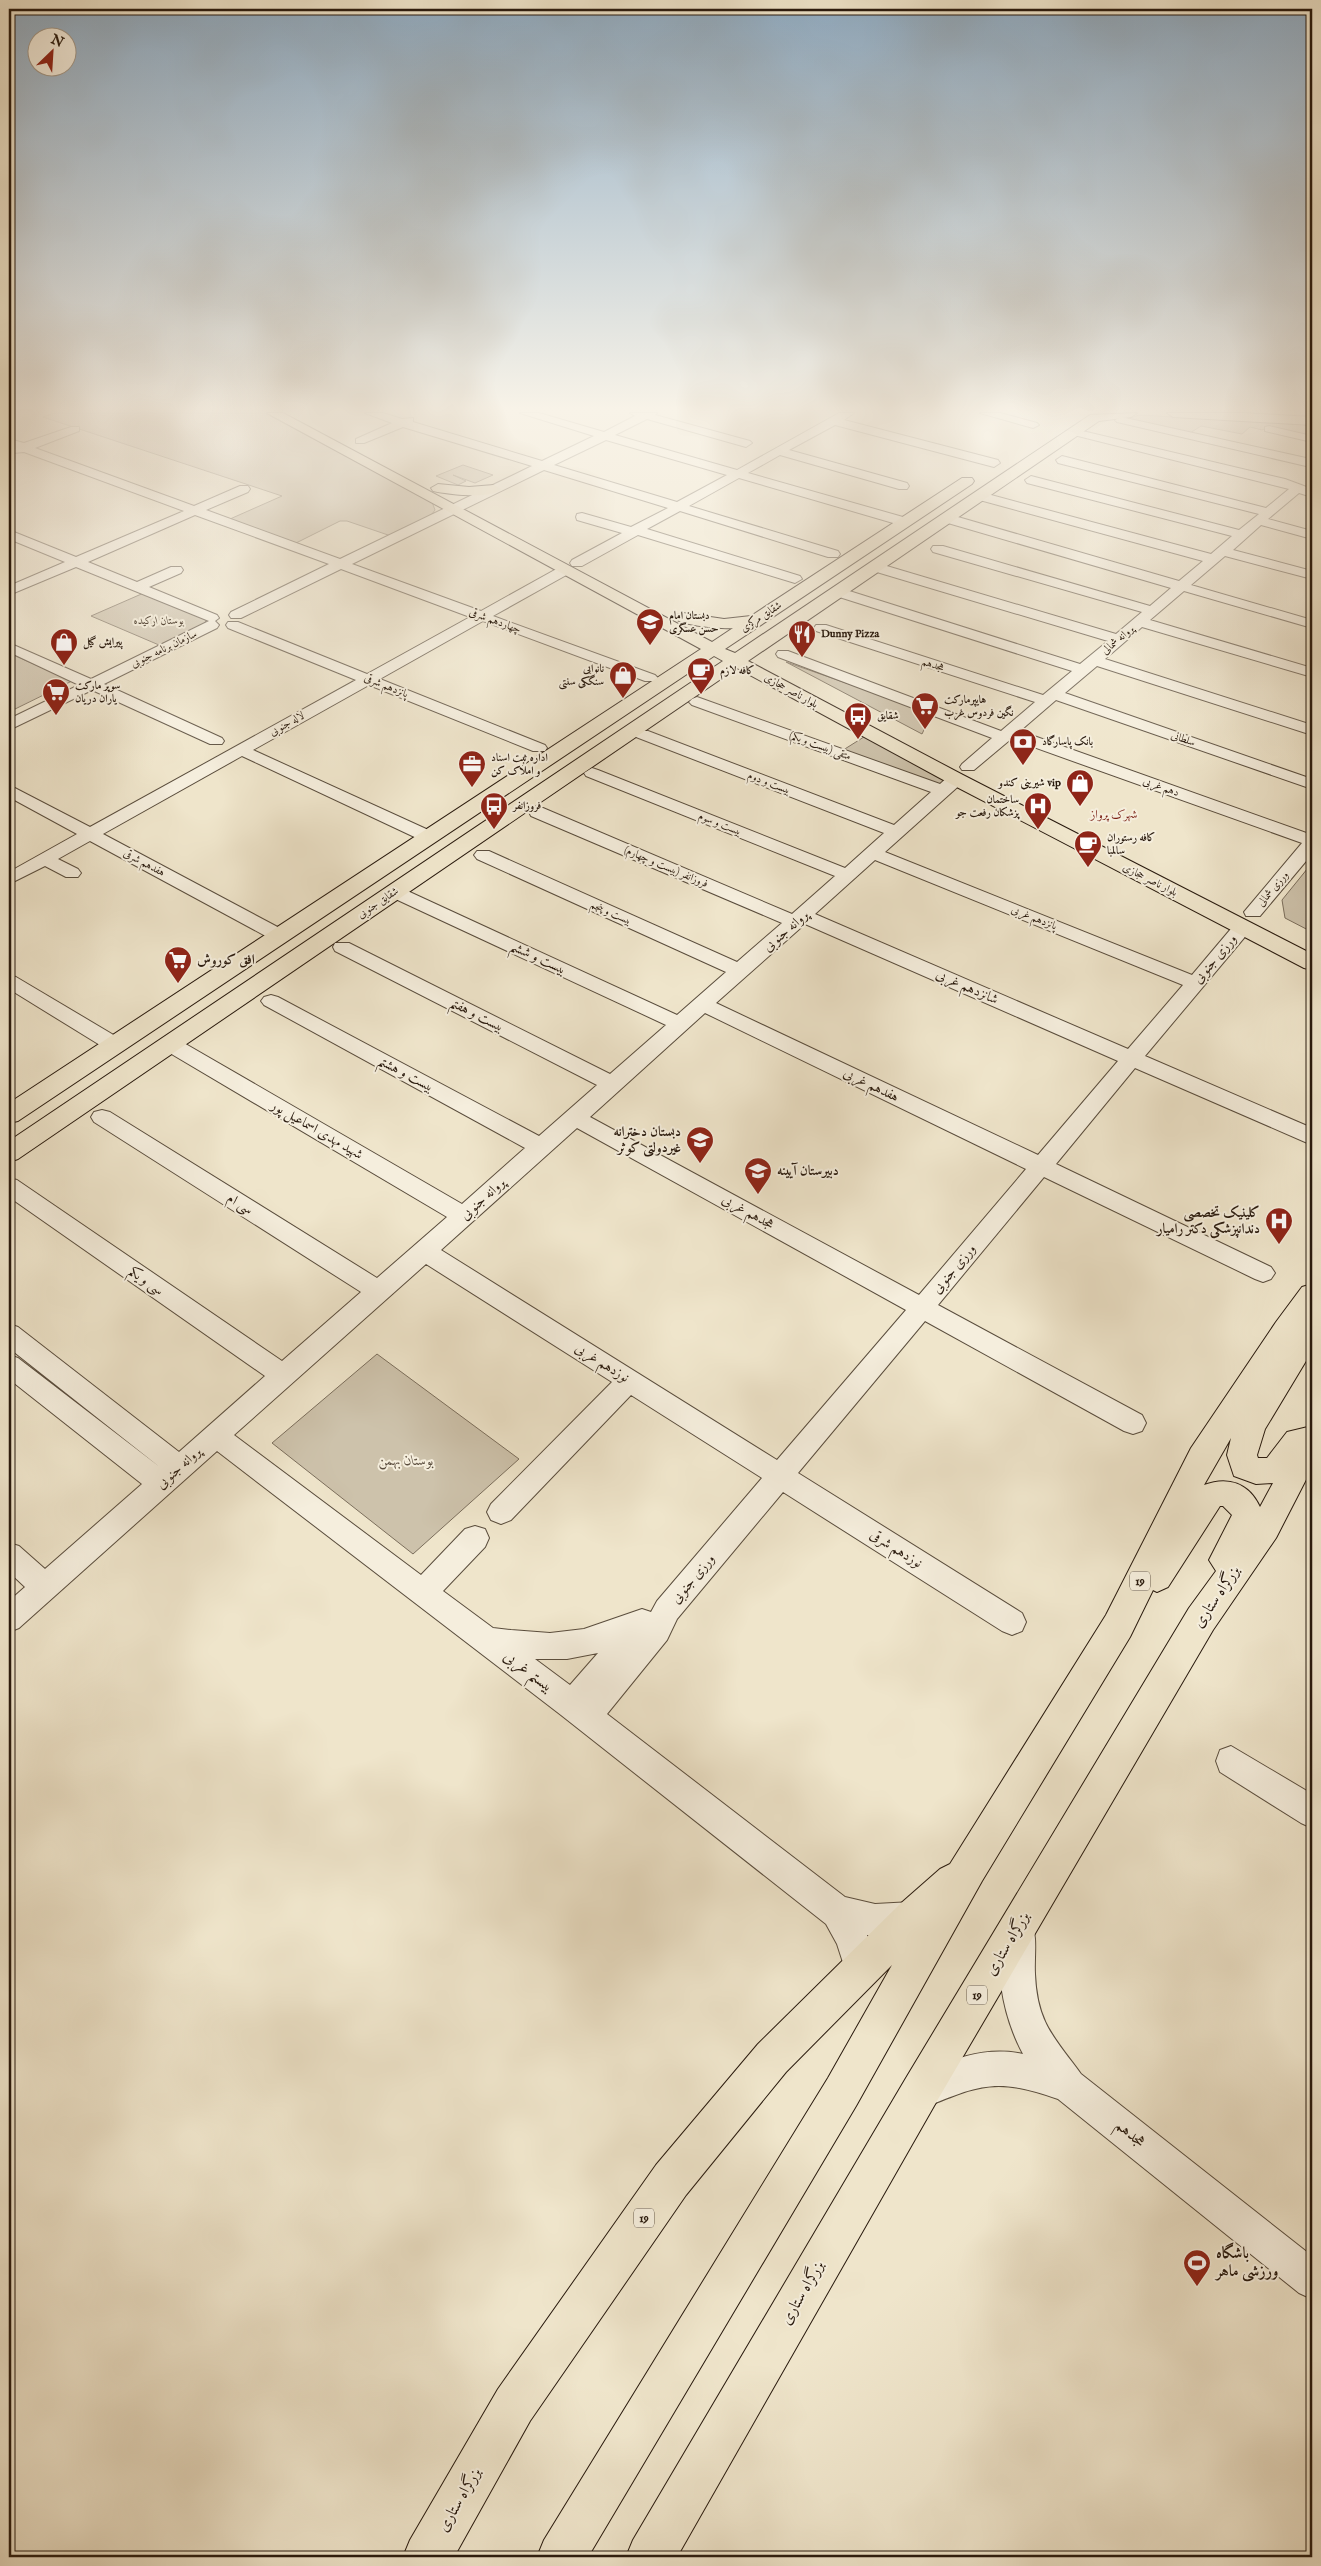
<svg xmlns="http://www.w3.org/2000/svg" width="1321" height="2566" font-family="'IM FELL English',Amiri,serif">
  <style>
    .green { fill: #cdc2ab; stroke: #7b6e5c }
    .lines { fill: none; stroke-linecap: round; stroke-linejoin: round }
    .minor-casing { stroke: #5a4d3d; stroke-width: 2 }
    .major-casing { stroke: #291a0e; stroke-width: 2 }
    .highway-casing { stroke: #291a0e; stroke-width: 2 }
    .minor { fill: #f5eedd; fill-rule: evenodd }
    .major { fill: #efe5cb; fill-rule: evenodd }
    .highway { fill: #efe5cb; fill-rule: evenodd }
    .labels { text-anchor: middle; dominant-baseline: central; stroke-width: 4; stroke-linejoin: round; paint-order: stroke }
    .far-poi-label { font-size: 11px; font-weight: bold; fill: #291a0e; stroke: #f5eedd; text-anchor: start }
    .far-street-label { font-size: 11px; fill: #291a0e; stroke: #f5eedd }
    .far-park-label { font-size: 11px; font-style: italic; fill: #5a4c3d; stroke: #f5eedd }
    .far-neighbourhood-label { font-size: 12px; fill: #7a1f14; stroke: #f5eedd }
    .shield { fill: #f5eedd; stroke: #665a4c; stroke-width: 1 }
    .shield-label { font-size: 12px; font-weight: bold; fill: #291a0e }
    .street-label { font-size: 14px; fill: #291a0e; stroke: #f5eedd }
    .poi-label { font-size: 14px; font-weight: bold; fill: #291a0e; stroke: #f5eedd; text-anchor: start }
    .park-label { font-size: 14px; font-style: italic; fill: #5a4c3d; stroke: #f5eedd }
    .near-street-label { font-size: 16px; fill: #291a0e; stroke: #f5eedd }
    .near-poi-label { font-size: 16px; font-weight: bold; fill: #291a0e; stroke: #f5eedd; text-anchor: start }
  </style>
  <rect width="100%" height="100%" fill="#efe5cb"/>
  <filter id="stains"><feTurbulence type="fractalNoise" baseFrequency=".004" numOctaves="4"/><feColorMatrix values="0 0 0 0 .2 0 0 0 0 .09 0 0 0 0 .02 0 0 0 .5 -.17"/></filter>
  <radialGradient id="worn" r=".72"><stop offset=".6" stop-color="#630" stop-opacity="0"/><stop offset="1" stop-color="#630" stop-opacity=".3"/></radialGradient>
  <g class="green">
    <path d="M54,413H265L432,502L435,510L432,514L391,536L347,521H340L296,543L230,519L282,496L43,417Z"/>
    <path d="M1139,415L1312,425V438L1266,428L1262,430L1250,427L1242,434L1201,426L1190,433L1125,420Z"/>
    <path d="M463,465L493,475L475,483L453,475L466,481L458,485L436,476Z"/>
    <path d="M146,592L207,618L204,625L159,645L91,616Z"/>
    <path d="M9,653L72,681L9,712Z"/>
    <path d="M786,662L932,713L922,734Z"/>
    <path d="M867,735L951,777L936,788L840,752Z"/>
    <path d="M1312,863V932L1285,918L1282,900Z"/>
    <path d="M377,1354L519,1459L413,1554L272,1443Z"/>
  </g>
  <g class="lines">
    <g class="minor-casing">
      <g id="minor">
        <path d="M365,413H383L402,419L413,418V422L542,461L594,436L520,413H539L604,432L635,416L630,413H657L655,415L750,441L752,443L746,447L647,419L615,435L737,470L839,413H854L844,420L998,460L1000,463L994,467L835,425L789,450L907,483L909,486L907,489H899L780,455L748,473L910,519L911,522L910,525H900L739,478L689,506L838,551L840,554L838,557H828L680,511L647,529L800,576L802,579L795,583L638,535L582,566H572L570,563L572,560L622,533L577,520L576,517L577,514L582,513L631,527L668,508L544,470L352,564L481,611L560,567H570L572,570L570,573L493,616L655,675L658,678L655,681H645L483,621L380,679L545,745L547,748L545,751H533L369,685L253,750L435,833L438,837L435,841H423L242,756L103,834L287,932L289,936L287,940H273L90,841L58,859L78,869L81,873L78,877H66L45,866L9,884V872L77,834L9,797V785L90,827L356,680L228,628L226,625L228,622H238L367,674L470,617L341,569L241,618H231L229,615L231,612L329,564L195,515L88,562L137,582L171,567H181L183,570L181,573L149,587L217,615L219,618L215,621L219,625L217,628L104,684L222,738L224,741L222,744H210L92,690L9,730V719L79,685L9,652V643L91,679L209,621L76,567L9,595V586L65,562L9,539V530L76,557L184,511L24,452L13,453V447L9,446V439L24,443L71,427H79V431L35,448L194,506L240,486H248L250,489L248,492L206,510L340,559L532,466L403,427L364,443H356V439L392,423ZM606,440L727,475L677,502L554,465Z"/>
        <path d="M980,413H1000L1037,423L1039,425L1033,428Z"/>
        <path d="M1121,417L1306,458L1312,462L1306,466L1117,422L1115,420Z"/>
        <path d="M1269,426L1312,436V442L1265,431V427Z"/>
        <path d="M1074,429L1285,479L1312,489V497L1299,493L1268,519L1312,531V539L1261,525L1233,550L1312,571V579L1225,556L1191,585L1312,620V628L1184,591L1150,620L1312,668V677L1142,627L1105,659L1312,725V735L1097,666L1065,693L1312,779V789L1056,700L1020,731L1312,835V854L1260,916H1246L1244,912L1302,843L1011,739L974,770H962L960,767L962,764L992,738L778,657L776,654L778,651H788L1001,731L1035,702L816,631L814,628L816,625H826L1043,695L1072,671L833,595L831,592L833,589H843L1080,664L1108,641L870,570L868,567L875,563L880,564L1116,634L1142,612L933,552L931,549L933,546H943L1150,606L1171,588L941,521L940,518L941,515H951L1179,581L1203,561L976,499L974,496L980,492L1211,554L1232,536L1027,483L1025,480L1031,476L1239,530L1259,514L1058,463L1056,460L1062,456L1266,508L1289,489L1070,434V430Z"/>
        <path d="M697,697L940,784L950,775H962L964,779L962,783L885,852L1192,975L1235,924H1249L1251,928L1249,932L1145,1056L1312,1128V1145L1135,1068L1056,1164L1271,1267L1275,1273L1271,1279L1263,1282L1255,1279L1044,1177L938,1305L1142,1415L1146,1423L1142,1431L1133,1434L1124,1431L925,1321L798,1473L1022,1613L1026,1622L1022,1631L1012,1635L1002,1631L783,1492L677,1619L667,1640L607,1714L845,1897L875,1904L912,1902L924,1906L928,1918L924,1930C907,1937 885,1939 867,1935L878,1969L873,1981L861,1986L849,1981L837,1944L826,1924L561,1715L217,1451L19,1628L9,1632V1601L25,1587L9,1572V1543L19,1546L45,1569L142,1484L9,1379V1355L18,1358L161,1468L9,1348V1324L18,1327L179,1452L265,1376L9,1197V1178L17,1180L282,1361L361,1292L94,1122L91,1117L94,1112L102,1110L110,1112L377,1278L447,1217L163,1049L160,1044L163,1039L170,1037L177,1039L462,1204L525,1148L264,1005L261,1001L264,997L271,995L278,997L539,1136L597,1085L335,951L333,947L335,943H349L610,1074L666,1025L389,896L386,892L389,888H401L677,1015L726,972L477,859L474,855L477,851H489L737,962L782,923L531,816L529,812L531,808H543L792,914L835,876L586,776L584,773L592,768L598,770L845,868L884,833L636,737L634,734L636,731H648L894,825L931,792L692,705L689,702L692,699ZM875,860L1183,985L1128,1049L815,914ZM805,924L1118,1061L1038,1155L716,1003ZM705,1013L1026,1169L919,1295L590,1117ZM577,1128L906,1310L777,1460L441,1250ZM426,1264L612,1382L491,1504L487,1512L491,1520L501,1524L511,1520L631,1395L762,1478L657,1601L651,1612L642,1609L584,1629L550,1633L511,1630L493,1628L443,1591L485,1547L489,1538L485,1529L475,1526L465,1529L421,1575L234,1435ZM598,1653L570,1685L535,1659H567Z"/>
        <path d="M9,975L16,977L122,1040L125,1045L122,1050L115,1052L108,1050L9,989Z"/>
        <path d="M1231,1746L1312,1794V1828L1301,1823L1220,1772L1216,1761L1220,1750Z"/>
        <path d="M1019,1915L1031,1920C1038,1938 1034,1955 1035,1974C1037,2023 1054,2037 1081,2074L1312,2256V2299L1299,2293L1058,2099C996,2077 979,2085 921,2109L909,2103L903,2091L909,2079C946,2062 981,2045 1023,2054C1003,2017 991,1960 1007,1920Z"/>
      </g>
    </g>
    <g class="major-casing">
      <g id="major">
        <path d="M267,413H283L712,642L733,628C723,629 681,626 675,618L677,615L683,613L724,619L751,616L962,478H972L974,481L972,484L725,649L735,653L1090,415L1137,413L1131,417L1099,421L748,661L963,775L1312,954V970L1304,968L949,783L737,668L18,1159L9,1162V1141L723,661L714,656L18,1121L9,1123V1103L701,649Z"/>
        <path d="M438,484L469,487L494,485L501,489C493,500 446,494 433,491L431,488Z"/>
      </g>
    </g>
    <g class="highway-casing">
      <g id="highway">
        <path d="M1167,413H1244L1312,417V425L1173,417Z"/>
        <path d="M1312,1284V1351L1265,1429L1257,1455L1258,1458H1267L1287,1432L1312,1426V1468L1276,1538L1213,1630L934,2106L677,2557H626L633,2540L906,2078L1189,1608L1216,1571L1209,1560L1232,1515L1223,1506H1220L1168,1587L1157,1592L1153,1590L1130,1637L982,1881L856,2106L588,2557H537L544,2540L828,2078L892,1965L786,2072L686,2195L530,2421L454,2557H403L410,2540L498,2389L656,2165L758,2044L899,1905L940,1869L950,1864L1106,1615L1191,1448L1276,1322L1302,1287ZM1231,1438L1227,1455L1234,1476L1256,1484L1273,1483L1260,1507C1249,1483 1228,1476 1204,1485Z"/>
      </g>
    </g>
    <use href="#minor" class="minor"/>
    <use href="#major" class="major"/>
    <use href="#highway" class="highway"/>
  </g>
  <linearGradient id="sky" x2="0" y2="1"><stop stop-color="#90acc3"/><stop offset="0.53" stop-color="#f8f3e8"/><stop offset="1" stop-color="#f8f3e8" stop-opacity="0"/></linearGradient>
  <rect width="1321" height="772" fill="url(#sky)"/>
  <defs>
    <g id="school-pin" transform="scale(1.4375)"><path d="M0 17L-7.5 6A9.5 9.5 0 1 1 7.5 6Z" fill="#8f2418" stroke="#f5eedd"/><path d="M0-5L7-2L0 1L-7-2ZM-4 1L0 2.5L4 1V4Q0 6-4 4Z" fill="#fff"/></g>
    <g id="restaurant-pin" transform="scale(1.4375)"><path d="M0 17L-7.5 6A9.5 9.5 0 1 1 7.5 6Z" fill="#8f2418" stroke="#f5eedd"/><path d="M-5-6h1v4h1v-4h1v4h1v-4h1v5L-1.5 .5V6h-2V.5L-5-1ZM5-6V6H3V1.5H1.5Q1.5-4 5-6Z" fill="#fff"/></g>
    <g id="shop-pin" transform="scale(1.4375)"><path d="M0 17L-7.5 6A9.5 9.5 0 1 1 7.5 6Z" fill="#8f2418" stroke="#f5eedd"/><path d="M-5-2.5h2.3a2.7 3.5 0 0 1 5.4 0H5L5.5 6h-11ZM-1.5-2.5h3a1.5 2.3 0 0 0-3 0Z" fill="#fff"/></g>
    <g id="cafe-pin" transform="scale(1.4375)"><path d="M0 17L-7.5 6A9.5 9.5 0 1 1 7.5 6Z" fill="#8f2418" stroke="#f5eedd"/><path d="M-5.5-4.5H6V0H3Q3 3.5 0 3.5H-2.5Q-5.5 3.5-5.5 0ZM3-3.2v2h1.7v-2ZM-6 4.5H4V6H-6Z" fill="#fff"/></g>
    <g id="supermarket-pin" transform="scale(1.4375)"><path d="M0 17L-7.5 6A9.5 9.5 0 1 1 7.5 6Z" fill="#8f2418" stroke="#f5eedd"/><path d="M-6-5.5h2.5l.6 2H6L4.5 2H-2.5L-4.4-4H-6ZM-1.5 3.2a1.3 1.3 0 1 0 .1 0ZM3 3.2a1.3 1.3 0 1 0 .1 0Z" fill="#fff"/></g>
    <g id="bus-pin" transform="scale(1.4375)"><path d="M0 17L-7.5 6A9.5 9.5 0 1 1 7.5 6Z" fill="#8f2418" stroke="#f5eedd"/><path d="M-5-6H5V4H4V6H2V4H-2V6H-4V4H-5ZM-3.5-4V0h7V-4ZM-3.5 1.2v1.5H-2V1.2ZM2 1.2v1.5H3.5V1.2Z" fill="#fff"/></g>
    <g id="bank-pin" transform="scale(1.4375)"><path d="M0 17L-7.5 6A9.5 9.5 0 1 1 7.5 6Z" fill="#8f2418" stroke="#f5eedd"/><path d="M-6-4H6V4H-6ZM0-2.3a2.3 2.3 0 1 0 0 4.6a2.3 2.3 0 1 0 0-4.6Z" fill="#fff"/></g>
    <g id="office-pin" transform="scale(1.4375)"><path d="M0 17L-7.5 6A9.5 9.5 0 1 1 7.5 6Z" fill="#8f2418" stroke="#f5eedd"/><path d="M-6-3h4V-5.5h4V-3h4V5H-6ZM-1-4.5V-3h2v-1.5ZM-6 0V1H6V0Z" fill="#fff"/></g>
    <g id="hospital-pin" transform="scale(1.4375)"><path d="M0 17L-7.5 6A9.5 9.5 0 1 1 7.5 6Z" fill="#8f2418" stroke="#f5eedd"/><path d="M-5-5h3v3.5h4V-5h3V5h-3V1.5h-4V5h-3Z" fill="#fff"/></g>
    <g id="stadium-pin" transform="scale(1.4375)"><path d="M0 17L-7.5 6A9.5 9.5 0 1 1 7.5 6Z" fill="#8f2418" stroke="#f5eedd"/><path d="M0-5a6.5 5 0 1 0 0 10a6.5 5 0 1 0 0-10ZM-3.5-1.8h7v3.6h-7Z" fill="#fff"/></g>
  </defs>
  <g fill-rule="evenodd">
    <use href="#school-pin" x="650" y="622"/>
    <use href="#restaurant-pin" x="802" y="634"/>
    <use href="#shop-pin" x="64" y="642"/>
    <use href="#cafe-pin" x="701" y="671"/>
    <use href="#shop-pin" x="623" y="675"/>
    <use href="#supermarket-pin" x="56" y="692"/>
    <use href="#supermarket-pin" x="925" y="706"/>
    <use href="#bus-pin" x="858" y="716"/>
    <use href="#bank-pin" x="1023" y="742"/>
    <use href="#office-pin" x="472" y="764"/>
    <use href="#shop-pin" x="1080" y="783"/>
    <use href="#bus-pin" x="494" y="806"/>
    <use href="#hospital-pin" x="1038" y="806"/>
    <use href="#cafe-pin" x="1088" y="844"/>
    <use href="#supermarket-pin" x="178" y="960"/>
    <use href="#school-pin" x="700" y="1140"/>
    <use href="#school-pin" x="758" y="1171"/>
    <use href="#hospital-pin" x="1279" y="1221"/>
    <use href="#stadium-pin" x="1197" y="2263"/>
  </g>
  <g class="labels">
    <g class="far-poi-label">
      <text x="669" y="616">دبستان امام<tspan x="669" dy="13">حسن عسگری</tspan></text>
      <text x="821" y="634">Dunny Pizza</text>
      <text x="83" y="642">پیرایش گیل</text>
      <text x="604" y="669" text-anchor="end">نانوایی<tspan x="604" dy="13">سنگکی سنتی</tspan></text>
      <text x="720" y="671">کافه لازم</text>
      <text x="75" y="686">سوپر مارکت<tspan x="75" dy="13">یاران دریان</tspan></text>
      <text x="944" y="700">هایپرمارکت<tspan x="944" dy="13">نگین فردوس غرب</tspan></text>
      <text x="877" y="716">شقایق</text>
      <text x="1042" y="742">بانک پاسارگاد</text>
      <text x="491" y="758">اداره ثبت اسناد<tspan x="491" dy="13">و املاک کن</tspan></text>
      <text x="1061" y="783" text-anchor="end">شیرینی کندو vip</text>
      <text x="1019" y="800" text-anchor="end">ساختمان<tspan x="1019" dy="13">پزشكان رفعت جو</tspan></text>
      <text x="513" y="806">فروزانفر</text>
      <text x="1107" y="838">کافه رستوران<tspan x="1107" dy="13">سالمبا</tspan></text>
    </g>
    <g class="far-street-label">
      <text transform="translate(761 617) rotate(-33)">شقایق مرکزی</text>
      <text transform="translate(495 621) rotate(20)">چهاردهم شرقی</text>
      <text transform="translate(1118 640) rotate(-40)">پروانه شمالی</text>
      <text transform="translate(164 649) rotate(-26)">سازمان برنامه جنوبی</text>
      <text transform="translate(933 665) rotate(18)">هجدهم</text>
      <text transform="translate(386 686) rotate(22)">پانزدهم شرقی</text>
      <text transform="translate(791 691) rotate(29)">بلوار ناصر حجازی</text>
      <text transform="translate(287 724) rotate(-29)">لاله جنوبی</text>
      <text transform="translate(1183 739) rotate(19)">سلطانی</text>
      <text transform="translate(820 746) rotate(20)">متقی (بیست و یکم)</text>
      <text transform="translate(769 783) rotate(21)">بیست و دوم</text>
      <text transform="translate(1161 787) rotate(20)">دهم غربی</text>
      <text transform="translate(720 824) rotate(22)">بیست و سوم</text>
      <text transform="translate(144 863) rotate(28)">هفدهم شرقی</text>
      <text transform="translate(666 867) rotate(23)">فروزانفر (بیست و چهارم)</text>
      <text transform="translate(1150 880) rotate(27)">بلوار ناصر حجازی</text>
      <text transform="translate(1273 889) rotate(-50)">ورزی شمالی</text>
      <text transform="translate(378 903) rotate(-34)">شقایق جنوبی</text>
      <text transform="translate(611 913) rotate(24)">بیست و پنجم</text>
      <text transform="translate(1034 918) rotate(22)">پانزدهم غربی</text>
    </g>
    <g class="far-park-label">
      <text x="159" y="621">بوستان ارکیده</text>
    </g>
    <g class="far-neighbourhood-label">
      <text x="1114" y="814">شهرک پرواز</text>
    </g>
    <g class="shield">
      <rect x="1130" y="1571.5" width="20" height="19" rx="4"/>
      <rect x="967" y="1985.5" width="20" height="19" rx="4"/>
      <rect x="634" y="2208.5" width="20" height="19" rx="4"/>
    </g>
    <g class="shield-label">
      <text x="1140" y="1581">19</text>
      <text x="977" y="1995">19</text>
      <text x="644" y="2218">19</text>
    </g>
    <g class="street-label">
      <text transform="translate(786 931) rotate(-41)">پروانه جنوبی</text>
      <text transform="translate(538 958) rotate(25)">بیست و ششم</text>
      <text transform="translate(1215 959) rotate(-50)">ورزی جنوبی</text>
      <text transform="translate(967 987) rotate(24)">شانزدهم غربی</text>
      <text transform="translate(477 1015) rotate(27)">بیست و هفتم</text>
      <text transform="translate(406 1074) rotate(28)">بیست و هشتم</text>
      <text transform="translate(871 1085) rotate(26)">هفدهم غربی</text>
      <text transform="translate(317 1130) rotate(30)">شهید مهدی اسماعیل پور</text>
      <text transform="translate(483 1199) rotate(-42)">پروانه جنوبی</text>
      <text transform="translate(240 1204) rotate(32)">سی ام</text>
      <text transform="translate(748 1212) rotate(29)">هجدهم غربی</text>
      <text transform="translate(954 1269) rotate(-50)">ورزی جنوبی</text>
      <text transform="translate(146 1281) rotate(35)">سی و یکم</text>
      <text transform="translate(602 1363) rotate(32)">نوزدهم غربی</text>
      <text transform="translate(179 1468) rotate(-42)">پروانه جنوبی</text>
      <text transform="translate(896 1549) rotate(32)">نوزدهم شرقی</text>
      <text transform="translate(693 1579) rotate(-50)">ورزی جنوبی</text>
    </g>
    <g class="poi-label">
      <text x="197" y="960">افق کوروش</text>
      <text x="681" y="1132" text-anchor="end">دبستان دخترانه<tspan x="681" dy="16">غیردولتی کوثر</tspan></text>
      <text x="777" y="1171">دبیرستان آیینه</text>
      <text x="1260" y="1213" text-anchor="end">کلینیک تخصصی<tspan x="1260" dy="16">دندانپزشکی دکتر رامیار</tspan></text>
    </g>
    <g class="park-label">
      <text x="406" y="1461">بوستان بهمن</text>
    </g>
    <g class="near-street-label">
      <text transform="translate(1217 1597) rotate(-56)">بزرگراه ستاری</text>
      <text transform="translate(528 1672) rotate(37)">بیستم غربی</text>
      <text transform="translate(1008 1944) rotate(-59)">بزرگراه ستاری</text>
      <text transform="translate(1130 2134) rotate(39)">هجدهم</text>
      <text transform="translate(803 2293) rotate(-60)">بزرگراه ستاری</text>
      <text transform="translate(460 2500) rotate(-60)">بزرگراه ستاری</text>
    </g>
    <g class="near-poi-label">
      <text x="1216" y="2254">باشگاه<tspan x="1216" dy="18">ورزشی ماهر</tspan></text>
    </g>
  </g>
  <rect width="1321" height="2566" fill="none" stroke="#efe5cb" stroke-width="30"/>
  <rect x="10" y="10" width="1301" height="2546" fill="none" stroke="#291a0e" stroke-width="2.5"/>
  <rect x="15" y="15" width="1291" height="2536" fill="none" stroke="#291a0e"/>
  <g transform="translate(52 52) rotate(25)"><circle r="24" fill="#f5eedd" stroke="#a3998a"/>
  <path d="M0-4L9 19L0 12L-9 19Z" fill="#8f2418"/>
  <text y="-8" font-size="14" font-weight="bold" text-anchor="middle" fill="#291a0e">N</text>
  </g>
  <rect width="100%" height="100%" filter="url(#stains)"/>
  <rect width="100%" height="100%" fill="url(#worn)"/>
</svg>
